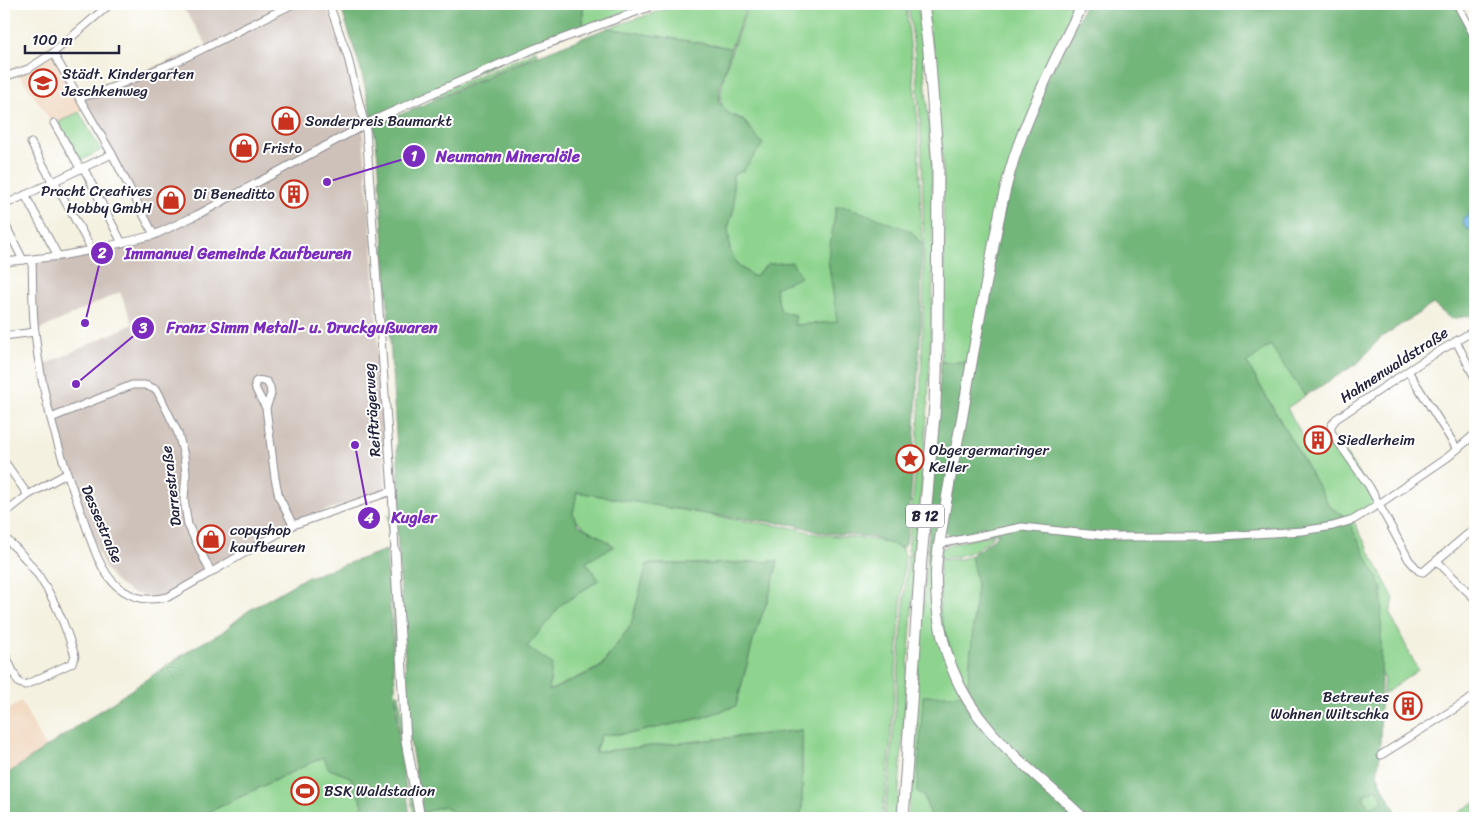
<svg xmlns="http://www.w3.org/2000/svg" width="1479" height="822" font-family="Sriracha,sans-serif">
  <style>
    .built { fill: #f0d5bc }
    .industrial { fill: #cec1b9 }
    .green { fill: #8ed48f; stroke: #587b65 }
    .forest { fill: #72b67a; stroke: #4a6c5a; fill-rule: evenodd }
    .water { fill: #67b0df; stroke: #44698d }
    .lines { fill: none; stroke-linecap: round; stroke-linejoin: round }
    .minor-casing { stroke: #8b8a8e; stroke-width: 9 }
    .tertiary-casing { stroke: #8b8a8e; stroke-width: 11 }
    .secondary-casing { stroke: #8b8a8e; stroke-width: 12 }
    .trunk-casing { stroke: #8b8a8e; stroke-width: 13 }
    .minor { stroke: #fff; stroke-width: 7 }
    .tertiary { stroke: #fff; stroke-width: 9 }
    .secondary { stroke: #fff; stroke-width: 10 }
    .trunk { stroke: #fff; stroke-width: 11 }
    .labels { text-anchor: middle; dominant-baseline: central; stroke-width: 4; stroke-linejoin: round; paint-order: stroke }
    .shield { fill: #fff; stroke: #646476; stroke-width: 1 }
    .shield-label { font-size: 14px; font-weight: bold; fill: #22223b }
    .poi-label { font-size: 15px; fill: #22223b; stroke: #fff; text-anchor: start }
    .street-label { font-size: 15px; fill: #22223b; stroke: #fff }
    .leader { fill: none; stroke: #7b2cbf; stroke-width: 2 }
    .callout-dot { fill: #7b2cbf; stroke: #fff; stroke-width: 2 }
    .mark-label { font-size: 15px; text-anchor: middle; font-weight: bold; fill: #fff }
    .callout-label { font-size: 16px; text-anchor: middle; font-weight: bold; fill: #7b2cbf; stroke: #fff; stroke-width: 4; stroke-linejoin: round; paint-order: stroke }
  </style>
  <rect width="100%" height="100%" fill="#fff"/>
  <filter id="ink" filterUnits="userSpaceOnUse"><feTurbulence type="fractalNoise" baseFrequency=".02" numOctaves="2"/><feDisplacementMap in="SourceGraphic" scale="10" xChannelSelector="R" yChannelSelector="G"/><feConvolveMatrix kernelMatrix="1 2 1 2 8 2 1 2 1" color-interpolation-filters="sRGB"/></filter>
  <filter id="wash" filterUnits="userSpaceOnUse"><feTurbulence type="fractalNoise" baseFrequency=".0096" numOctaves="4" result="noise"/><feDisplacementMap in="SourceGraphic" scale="20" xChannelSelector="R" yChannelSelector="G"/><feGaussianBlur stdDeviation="1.12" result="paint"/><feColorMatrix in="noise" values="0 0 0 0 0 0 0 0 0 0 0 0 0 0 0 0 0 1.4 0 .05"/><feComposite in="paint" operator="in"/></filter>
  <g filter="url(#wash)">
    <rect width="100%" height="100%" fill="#f4f1e0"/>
    <g class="built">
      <path d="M52,55L84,109L59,122L56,118L51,121L19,74Z"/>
      <path d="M21,701L46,748L8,773L4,765V711H7Z"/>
    </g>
    <path class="industrial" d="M181,4H326L350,74L362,124L372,240L386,490L303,518L289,524L167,596L155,598L132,593L118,584L106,570L90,533L53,418L42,366L133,324L120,292L37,331L34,262L158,235L82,98L207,45Z"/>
    <g class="green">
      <path d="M583,4H649L583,27Z"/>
      <path d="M681,4H747L731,48L608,28Z"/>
      <path d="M749,4H906L918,124L922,245L911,231L828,259L838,322L794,325L781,312L768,264L754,277L738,265L730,251L728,228L734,208L733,174L763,144C758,139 747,123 743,120C735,114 727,117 722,105C715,88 742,22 749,4Z"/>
      <path d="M908,4H918L923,51L932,166L933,283L928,405L916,556L908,551C920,434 926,317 923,200C922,134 918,69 908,4Z"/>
      <path d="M927,4H1079L967,362H941L944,280L943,168Z"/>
      <path d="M536,51L538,54L433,99L432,95Z"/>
      <path d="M79,112L101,150L80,161L59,122Z"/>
      <path d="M1270,344L1305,396L1287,408L1312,453L1336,439L1379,504L1353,520L1394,599L1390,614L1418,670L1383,695L1384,676L1382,675L1347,518L1330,507L1247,363Z"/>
      <path d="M577,492L712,515V516L795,528L817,534L871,539L893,544L902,549L905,555L888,772L882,818H799L802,809V730L595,752L601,735L633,733L701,718L736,706L755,634L769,596L778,561L709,564H647L631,625L600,667L548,691L526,647L562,604L599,580L586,562L614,546C603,537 573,526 573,512C574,506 576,499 577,492Z"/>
      <path d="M388,514L390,515L396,645H394Z"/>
      <path d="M994,535C979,551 961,558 940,558L941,548L959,542Z"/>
      <path d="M908,554L916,557L897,818H884L890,773Z"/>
      <path d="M971,555L977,585L967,694L960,680L940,614L939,560L961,559Z"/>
      <path d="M927,558L933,559L932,581L961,695L923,795L932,818H908L916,687Z"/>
      <path d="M397,694H399L416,818H414L401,742Z"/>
      <path d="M323,757L330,769L350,777L363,805L350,818H200L199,817Z"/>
      <path d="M1377,788L1384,801L1369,808L1363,796Z"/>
      <path d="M1475,802V818H1451Z"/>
      <path d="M444,806L462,818H423L422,813Z"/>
    </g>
    <g class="forest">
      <path d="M340,4H583V27L372,117L361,70Z"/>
      <path d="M1085,4H1455L1475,41V210L1471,211L1470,230L1475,223V233L1473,238L1475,241V316L1473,315L1451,319L1433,304L1380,338L1359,362L1305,396L1270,345L1247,363L1330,507L1347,518L1382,587L1380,755L1377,774L1385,792L1400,818H932L923,795L917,791L923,696L967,694L977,585L971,555L982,548L1000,533L952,539L944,531L1008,186L1039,98ZM1377,788L1383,801L1369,808L1363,796Z"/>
      <path d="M608,28L731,48L720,87L719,103L721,104L730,115L743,120L763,144L743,171L733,175L734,208L728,228L730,251L738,266L754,277L768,264L792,262L801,277L775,288L781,312L796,315L794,325L837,322L828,259L836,207L845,206L911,231L922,245L921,322L913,464L909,520L906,544L902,548L871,537L818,532L796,525L712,515L577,492L573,514L578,525L596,534L614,546L586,562L599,580L562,604L527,647L552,664L549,691L601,667L631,625L647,564H709L778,561L769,596L755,634L736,706L701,718L633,733L601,735L595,752L802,730V809L799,818H462L444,806L422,813L410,740L396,514L401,513L400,496L379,167L374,126L539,55Z"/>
      <path d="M941,362H967L933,559L927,558Z"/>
      <path d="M386,550L399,743L410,815C397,821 391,815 379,807L370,818H350L363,805L350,777L329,769L323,757L196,818H4V776L193,648L221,633L248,611L303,579Z"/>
    </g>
    <path class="water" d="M1475,210V223L1471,230L1467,229L1463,223L1464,218L1468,216L1471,211Z"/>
  </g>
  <g filter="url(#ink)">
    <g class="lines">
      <g class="minor-casing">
        <g id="minor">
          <path d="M329,4L347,54L366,130L392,491L395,551"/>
          <path d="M1457,4L1475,37"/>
          <path d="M53,53L112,154L154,235"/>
          <path d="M4,77L28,69L53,53L110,4"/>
          <path d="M80,97L98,93L178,61L293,4"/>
          <path d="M54,123L80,168"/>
          <path d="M31,143L52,181"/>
          <path d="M83,167L122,243"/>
          <path d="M54,181L92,250"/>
          <path d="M25,195L58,256"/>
          <path d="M4,205L112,154"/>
          <path d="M4,222L23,260"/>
          <path d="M32,260C33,284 32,308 35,332C41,397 62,462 85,523C92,544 101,573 118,587C135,600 148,601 168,597L293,525L392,491"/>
          <path d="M4,262L60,256L92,250L154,235L197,215L372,121L431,94L536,48L658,4"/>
          <path d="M1475,330L1426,359L1336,419L1331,426V432L1369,486L1409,560L1419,571L1423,572L1475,528"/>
          <path d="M4,336L35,332"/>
          <path d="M1456,341L1475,378"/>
          <path d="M1408,371L1457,449"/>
          <path d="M266,408C263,401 242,374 267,382L270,387L271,394L266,408L275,478L279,497L293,525"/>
          <path d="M51,418L132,385H145L157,390L178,433L184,456L186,474L184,499L188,525L211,573"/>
          <path d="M4,461L28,495"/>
          <path d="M4,514L28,495L66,474"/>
          <path d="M4,537C42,570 60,608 75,656L72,663L25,685L19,683L17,680L4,652"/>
          <path d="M939,544L1022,527L1116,537H1207L1302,531L1333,526L1353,520L1379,504L1448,457L1475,434"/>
          <path d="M1437,561L1475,599"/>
          <path d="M1381,755L1475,696"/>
        </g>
      </g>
      <g class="tertiary-casing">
        <path id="tertiary" d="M395,551L406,741L420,818"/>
      </g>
      <g class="secondary-casing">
        <path id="secondary" d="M1083,4C1059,50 1036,97 1018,146C1005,183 998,221 991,259C980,312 971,365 962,418C955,454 947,491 942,528C939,545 935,563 936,581C936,611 941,640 952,668C978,736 1034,770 1083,818"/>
      </g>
      <g class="trunk-casing">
        <path id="trunk" d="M903,818L921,559L935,405L937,342L938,167L929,51L923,4"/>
      </g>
      <use href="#minor" class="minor"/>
      <use href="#tertiary" class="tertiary"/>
      <use href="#secondary" class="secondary"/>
      <use href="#trunk" class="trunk"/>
    </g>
  </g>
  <defs>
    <g id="school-ring" transform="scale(1.4375)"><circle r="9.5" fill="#fff" stroke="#c8321e" stroke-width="1.5"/><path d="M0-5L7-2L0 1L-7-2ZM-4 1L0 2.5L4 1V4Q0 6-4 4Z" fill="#c8321e"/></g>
    <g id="shop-ring" transform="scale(1.4375)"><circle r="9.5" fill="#fff" stroke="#c8321e" stroke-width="1.5"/><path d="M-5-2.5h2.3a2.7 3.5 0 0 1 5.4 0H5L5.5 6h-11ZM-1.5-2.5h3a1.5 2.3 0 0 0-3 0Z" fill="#c8321e"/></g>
    <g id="building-ring" transform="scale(1.4375)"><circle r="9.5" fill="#fff" stroke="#c8321e" stroke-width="1.5"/><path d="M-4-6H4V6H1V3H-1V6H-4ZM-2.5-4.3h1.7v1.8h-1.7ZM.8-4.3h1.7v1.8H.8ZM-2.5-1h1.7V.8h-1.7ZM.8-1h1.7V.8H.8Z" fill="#c8321e"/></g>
    <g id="sight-ring" transform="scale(1.4375)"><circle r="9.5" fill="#fff" stroke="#c8321e" stroke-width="1.5"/><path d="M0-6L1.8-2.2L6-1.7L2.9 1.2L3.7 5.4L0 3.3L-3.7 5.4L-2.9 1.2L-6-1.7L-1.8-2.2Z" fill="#c8321e"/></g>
    <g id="stadium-ring" transform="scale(1.4375)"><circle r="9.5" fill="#fff" stroke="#c8321e" stroke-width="1.5"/><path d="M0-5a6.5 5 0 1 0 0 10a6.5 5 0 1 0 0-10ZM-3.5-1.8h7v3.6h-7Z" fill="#c8321e"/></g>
  </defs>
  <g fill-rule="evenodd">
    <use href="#school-ring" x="43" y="83"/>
    <use href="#shop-ring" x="286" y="121"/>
    <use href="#shop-ring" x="244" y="148"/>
    <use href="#building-ring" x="294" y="194"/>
    <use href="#shop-ring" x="171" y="200"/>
    <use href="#building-ring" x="1318" y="440"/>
    <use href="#sight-ring" x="910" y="459"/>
    <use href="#shop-ring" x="211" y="539"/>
    <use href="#building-ring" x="1408" y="706"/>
    <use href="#stadium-ring" x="305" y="791"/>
  </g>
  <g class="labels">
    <rect class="shield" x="906" y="504.5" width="38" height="23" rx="4"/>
    <g class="shield-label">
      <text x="925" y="516">B 12</text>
    </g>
    <g class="poi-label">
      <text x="62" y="74">Städt. Kindergarten<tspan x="62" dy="17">Jeschkenweg</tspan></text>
      <text x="305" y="121">Sonderpreis Baumarkt</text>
      <text x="263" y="148">Fristo</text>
      <text x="152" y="191" text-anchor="end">Pracht Creatives<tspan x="152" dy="17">Hobby GmbH</tspan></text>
      <text x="275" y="194" text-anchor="end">Di Beneditto</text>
      <text x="1337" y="440">Siedlerheim</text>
      <text x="929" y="450">Obgergermaringer<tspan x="929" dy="17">Keller</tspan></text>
      <text x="230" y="530">copyshop<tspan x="230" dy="17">kaufbeuren</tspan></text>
      <text x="1389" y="697" text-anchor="end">Betreutes<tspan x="1389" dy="17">Wohnen Wiltschka</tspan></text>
      <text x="324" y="791">BSK Waldstadion</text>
    </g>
    <g class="street-label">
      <text transform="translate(1394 365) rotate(-33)">Hahnenwaldstraße</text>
      <text transform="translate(372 410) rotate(-94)">Reifträgerweg</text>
      <text transform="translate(171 486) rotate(-97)">Darrestraße</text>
      <text transform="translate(102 524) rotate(67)">Dessestraße</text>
    </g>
  </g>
  <path class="leader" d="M327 182L414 156M85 323L102 253M76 384L143 328M355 445L369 518"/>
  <g class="callout-dot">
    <circle cx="327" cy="182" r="5"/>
    <circle cx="85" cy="323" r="5"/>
    <circle cx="76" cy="384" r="5"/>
    <circle cx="355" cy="445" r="5"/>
    <circle cx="414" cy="156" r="12"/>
    <circle cx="102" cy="253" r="12"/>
    <circle cx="143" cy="328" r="12"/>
    <circle cx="369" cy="518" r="12"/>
  </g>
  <g class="mark-label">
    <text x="414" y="161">1</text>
    <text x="102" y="258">2</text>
    <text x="143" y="333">3</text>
    <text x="369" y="523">4</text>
  </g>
  <g class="callout-label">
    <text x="508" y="162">Neumann Mineralöle</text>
    <text x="238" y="259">Immanuel Gemeinde Kaufbeuren</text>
    <text x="302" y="333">Franz Simm Metall- u. Druckgußwaren</text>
    <text x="414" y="523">Kugler</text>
  </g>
  <rect width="1479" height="822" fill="none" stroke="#fff" stroke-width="20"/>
  <path d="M25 45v8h94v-8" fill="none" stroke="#22223b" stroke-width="2.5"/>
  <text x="32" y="45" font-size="15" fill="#22223b" stroke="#ffffff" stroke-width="4" paint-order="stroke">100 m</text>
</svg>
